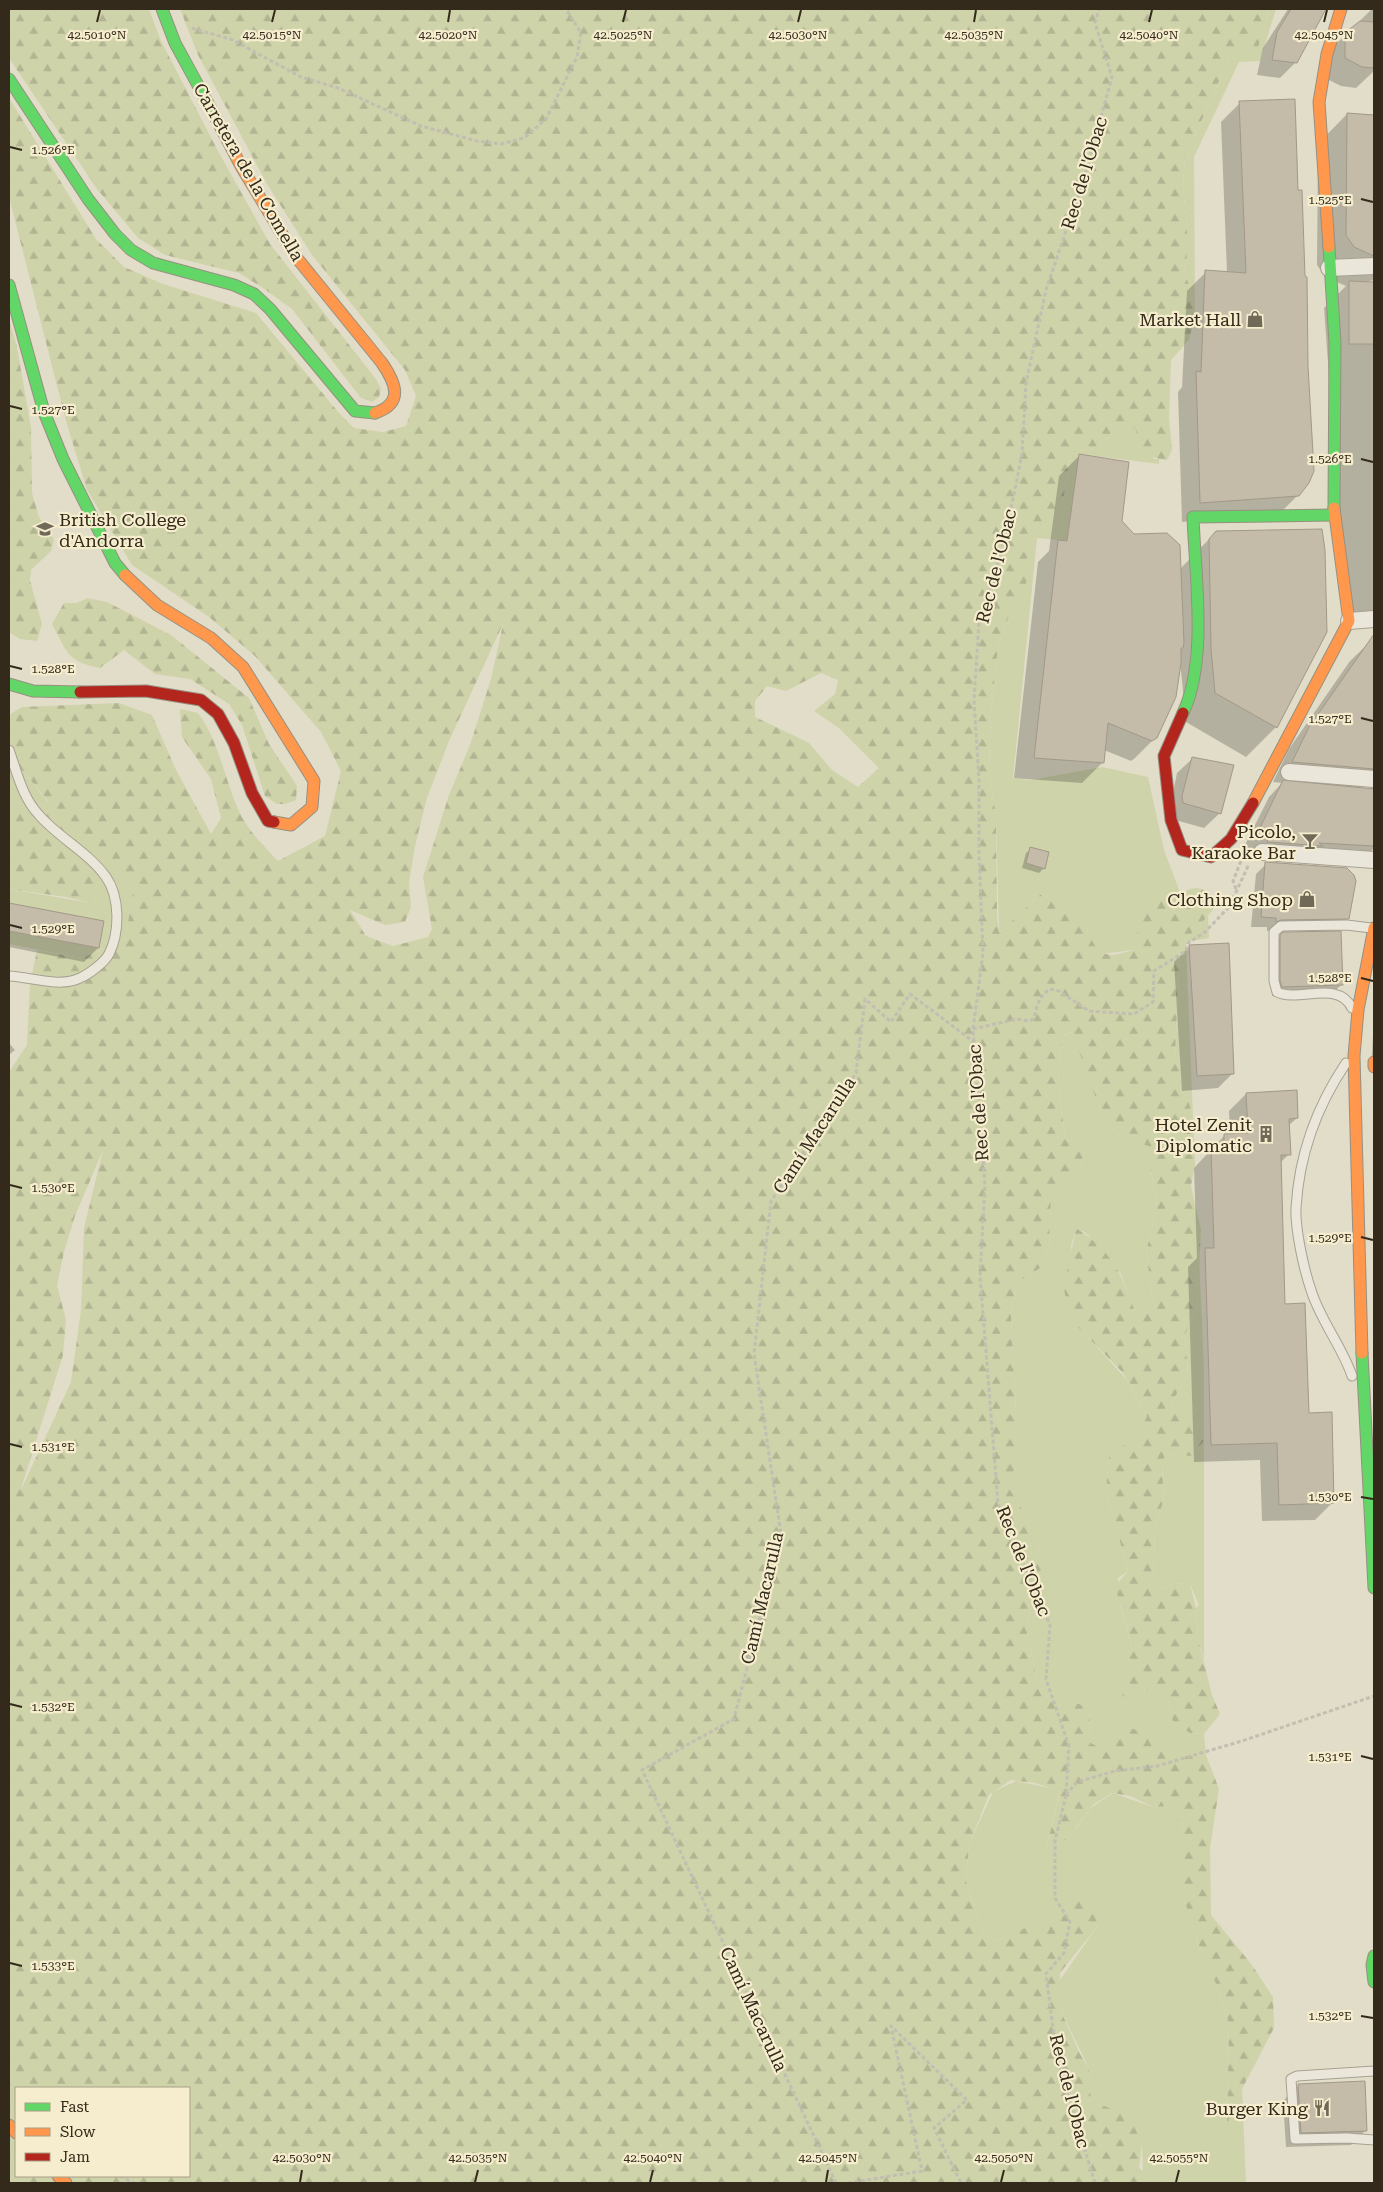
<svg xmlns="http://www.w3.org/2000/svg" width="1383" height="2192" font-family="'Roboto Serif',serif">
  <style>
    .grass { fill: #cfd3aa }
    .forest { fill: url(#forest-firs); fill-rule: evenodd }
    .shadow { fill: #0003 }
    .building { fill: #c5bba9; stroke: #a29888 }
    .lines { fill: none; stroke-linecap: round; stroke-linejoin: round }
    .lane-casing { stroke: #a7a192; stroke-width: 11 }
    .street-casing { stroke: #a7a192; stroke-width: 18 }
    .fast-casing { stroke: #969082; stroke-width: 13 }
    .slow-casing { stroke: #969082; stroke-width: 13 }
    .jam-casing { stroke: #969082; stroke-width: 13 }
    .path { stroke: #c2beb2; stroke-width: 3; stroke-dasharray: 4 2.5; stroke-linecap: butt }
    .lane { stroke: #eae6da; stroke-width: 9 }
    .street { stroke: #eae6da; stroke-width: 16 }
    .fast { stroke: #63d668; stroke-width: 11 }
    .slow { stroke: #ff974d; stroke-width: 11 }
    .jam { stroke: #b3261e; stroke-width: 11 }
    .ticks { fill: none; stroke: #342a1b; stroke-width: 2 }
    .labels { text-anchor: middle; dominant-baseline: central; stroke-width: 4.5; stroke-linejoin: round; paint-order: stroke }
    .street-label { font-size: 18px; fill: #342a1b; stroke: #f5edcd }
    .poi-label { font-size: 18px; fill: #342a1b; stroke: #f5edcd; text-anchor: end }
    .ticks-label { font-size: 12px; text-anchor: middle; fill: #342a1b; stroke: #f5edcd; stroke-width: 4.5; stroke-linejoin: round; paint-order: stroke }
  </style>
  <defs>
    <pattern id="forest-firs" width="22" height="20" patternUnits="userSpaceOnUse" patternTransform="scale(1.25)"><rect width="22" height="20" fill="#cfd3aa"/><path d="M5 1l3.5 6h-7zM16 11l3.5 6h-7z" fill="#b2b592"/></pattern>
  </defs>
  <rect width="100%" height="100%" fill="#e2ddc8"/>
  <g class="grass">
    <path d="M1269,9H1276L1260,61L1239,62L1194,157L1195,316L1189,284L1184,273L1187,256V227L1183,187L1185,158L1231,54C1249,46 1266,29 1269,9Z"/>
    <path d="M1119,425L1138,428L1154,459H1159V464L1079,454L1067,541L1037,538L1013,778L1030,780L1102,767L1148,777L1164,850L1181,895L1172,899L1160,897L1135,950L1099,954L1089,935L1083,917L1066,915L1042,893L999,933L996,816L989,769L991,711L998,647L1011,610L1027,579V546L1062,508L1071,451C1096,452 1104,444 1119,425Z"/>
    <path d="M9,755L49,803L19,808L9,797Z"/>
    <path d="M110,860L133,892L125,940L81,958L9,944V889L91,903L83,873Z"/>
    <path d="M1208,915L1209,938L1186,942L1193,1117L1175,1056L1180,946Z"/>
    <path d="M1073,1032L1102,1115L1118,1135L1151,1146V1171L1157,1207L1146,1252L1153,1300L1147,1313L1134,1309L1121,1274L1086,1233L1076,1228L1071,1246L1083,1332L1126,1379L1147,1417C1138,1444 1135,1446 1109,1457L1106,1490L1128,1571L1118,1578L1120,1605L1131,1643L1122,1705L1157,1684L1168,1700L1173,1723L1190,1733L1204,1734L1206,1755L1185,1756L1159,1738L1100,1748L1089,1742L1090,1707L1060,1699L1036,1677L1026,1627L1041,1569L1008,1487L1014,1468L1016,1412L1011,1314L1015,1292L1021,1280L1040,1268L1049,1245L1051,1198L1079,1176L1085,1146L1065,1139L1058,1074L1063,1035Z"/>
    <path d="M1199,1255L1204,1367V1660L1198,1639L1196,1608L1199,1605L1190,1584L1173,1583L1163,1590L1153,1583L1155,1530L1164,1498L1162,1464L1165,1454L1191,1456L1180,1416L1171,1404L1188,1373L1185,1335L1197,1307Z"/>
    <path d="M1016,1781L1060,1790L1047,1844L1076,1828L1092,1807L1113,1793L1153,1807L1172,1806L1184,1832V1899L1198,1943L1216,1984L1229,2024L1227,2122L1242,2089L1246,2183H1160L1143,2171L1142,2144L1091,2101L1089,2068L1060,2009V1980L1096,1928L1109,1914L1071,1896L1053,1922H1041L997,1941L983,1934L966,1881L969,1844L993,1792Z"/>
  </g>
  <g class="forest">
    <path d="M9,9H149L161,41L218,151L270,244L376,379L381,389L379,397L372,402L361,398L292,309L263,288L239,273L165,255L138,238L97,189L9,58Z"/>
    <path d="M180,9H1269L1257,51L1245,48L1231,54L1185,158L1183,187L1187,227V256L1184,273L1189,284L1195,316L1189,340L1171,360L1169,418L1172,450L1167,460C1144,458 1142,448 1135,428L1119,425C1104,444 1096,452 1071,451L1062,508L1027,546V579L1020,607L1011,610L998,647L991,711L989,769L996,816L997,915L999,933L1042,893L1057,892L1066,911L1083,917L1089,935L1099,953L1113,955L1135,950L1140,910L1160,897L1172,899C1193,886 1197,883 1217,899L1212,911L1180,946L1175,1056L1193,1117L1195,1165L1191,1186L1201,1230L1197,1307L1185,1335L1188,1373L1171,1404L1204,1441L1191,1456L1165,1454L1162,1468L1164,1498L1155,1530L1153,1583L1163,1590L1173,1583L1190,1584L1196,1608L1198,1639L1212,1695L1220,1714L1204,1734L1190,1733L1173,1723L1168,1700L1157,1684L1121,1706L1131,1643L1115,1586L1128,1571L1106,1490L1109,1456L1136,1436L1147,1417L1123,1373L1068,1317L1064,1288L1076,1228C1111,1251 1120,1270 1134,1309L1147,1313L1153,1300L1146,1252L1157,1207L1151,1171V1147L1118,1135L1102,1115L1072,1032L1063,1035L1058,1074L1065,1139L1085,1146L1079,1176L1051,1198L1049,1245L1040,1268L1021,1280L1015,1292L1011,1314L1016,1412V1464L1008,1487L1023,1511L1041,1569L1026,1627L1036,1677L1060,1699L1090,1707L1089,1742L1100,1748L1128,1727L1159,1738L1185,1756L1206,1755L1219,1789L1210,1848L1211,1915L1252,1965L1273,1997L1274,2028L1242,2089L1227,2124L1229,2024L1216,1984L1198,1943L1184,1899V1832L1172,1806L1153,1807L1130,1796L1112,1793L1094,1804L1066,1840L1047,1845L1060,1791L1035,1783L1011,1780L989,1795L969,1844L966,1881L983,1934L997,1941L1038,1922H1053L1070,1894L1112,1915L1096,1928L1060,1973V2009L1080,2054L1089,2068L1091,2101L1130,2116L1142,2144L1139,2168L1160,2183H9V1072L27,1045L30,984L37,950L81,958L125,940L133,892L110,860L84,873L104,886L91,903L66,897L9,889V862H10L9,797L19,808L49,802L9,755V715L22,707L119,703L152,715L176,770L211,834L221,818L211,779L182,737L180,709L198,713C219,741 224,777 238,809C247,830 263,845 278,861L325,836L341,771L321,732L255,656L209,617L132,565L87,490L66,421L9,197V98L96,239L124,267L163,284L256,313L339,413L354,428L383,432L406,426L416,396L405,370L312,255L267,184L198,55ZM503,624L491,679L470,745L449,795L423,877L432,929L428,937L393,946L366,936L350,910L385,925L405,922L411,907L409,882L415,846L427,798L449,741ZM821,673L838,680L835,694L814,711L839,728L879,768L858,787L832,770L809,743L755,717V701L767,686L786,691ZM103,1150L84,1228L81,1310L71,1382L20,1492L63,1355L66,1320L57,1285L64,1252L75,1216ZM16,2088H189V2176H16Z"/>
    <path d="M9,319L17,347L31,428L32,493L39,517L54,540L51,551L31,570L30,580L42,624L37,641L20,639L9,632Z"/>
    <path d="M87,598L107,602L171,635L249,698L269,744L297,786L296,800L285,804H277L265,796L242,725L229,704L190,679L155,674L124,650L100,668C67,662 67,652 52,624L64,603H77Z"/>
  </g>
  <g class="shadow">
    <path d="M1288,9H1318L1323,12L1296,62L1280,78L1257,75L1263,48Z"/>
    <path d="M1372,9H1374V71L1356,88L1341,86L1325,78L1327,53Z"/>
    <path d="M1240,103L1298,495L1279,514L1182,522L1178,392L1182,387L1187,291L1206,272L1227,273L1221,122Z"/>
    <path d="M1347,114L1374,116V257H1372V260L1374,259V280L1365,282L1374,283V616L1347,622L1324,308L1346,286L1325,277L1317,265L1318,144Z"/>
    <path d="M1079,456L1121,521L1134,535L1180,569L1216,532L1276,727L1246,757L1186,722L1180,661L1156,737L1135,758L1131,761L1104,750L1103,762L1082,783L1014,778L1038,562L1049,551L1059,476Z"/>
    <path d="M1371,641H1374V773L1356,789L1374,790V848L1361,861H1307L1252,857L1253,852L1242,851L1269,797L1282,783L1273,782L1289,749L1350,661Z"/>
    <path d="M1193,758L1220,813L1204,828L1168,818L1177,773Z"/>
    <path d="M1031,849L1044,868L1039,873L1022,868L1026,853Z"/>
    <path d="M1266,864L1348,918L1338,928L1267,931V927H1251L1256,874Z"/>
    <path d="M9,904L103,922L98,948L84,962L9,947Z"/>
    <path d="M1284,933L1342,984L1332,994L1272,996L1271,946Z"/>
    <path d="M1189,947L1233,1073L1218,1088L1182,1091L1174,962Z"/>
    <path d="M1374,1015V1070H1371L1374,1018Z"/>
    <path d="M9,1043L15,1050L9,1055Z"/>
    <path d="M1246,1094L1297,1118L1288,1126L1289,1154L1280,1163L1284,1305L1308,1414L1333,1502L1315,1520L1262,1521L1260,1460L1194,1462L1188,1267L1197,1258L1194,1168L1224,1136L1230,1135L1229,1111Z"/>
    <path d="M1298,2086L1366,2130L1351,2145L1286,2147L1283,2101Z"/>
  </g>
  <g class="building">
    <path d="M1291,9H1326L1297,63L1272,60L1277,32Z"/>
    <path d="M1360,21L1374,22V68L1362,67L1345,58V40L1347,31Z"/>
    <path d="M1295,99L1298,190H1302L1305,276L1307,277L1308,366L1314,471L1309,483L1299,496L1200,503L1196,371L1201,372L1205,270L1246,273L1239,101Z"/>
    <path d="M1347,113L1374,115V256L1354,247L1346,235Z"/>
    <path d="M1349,281L1374,282V344H1349Z"/>
    <path d="M1079,454L1129,462L1122,521L1134,534L1167,533L1180,545L1184,643L1183,648H1181V663L1176,697L1157,738L1152,741L1108,723L1104,763L1034,758L1058,540L1067,541Z"/>
    <path d="M1322,529L1325,550L1327,632L1277,728L1215,693L1211,649L1209,539L1216,531Z"/>
    <path d="M1374,634V769L1292,762L1309,727Z"/>
    <path d="M1192,757L1234,765L1221,814L1183,803L1182,796Z"/>
    <path d="M1283,780L1374,789V846L1319,843L1323,846L1267,842V837L1256,836Z"/>
    <path d="M1030,847L1049,852L1045,869L1026,863Z"/>
    <path d="M1265,862L1347,868L1354,875L1356,881L1349,919L1281,920L1276,922V918L1261,917Z"/>
    <path d="M9,903L104,921L99,948L9,931Z"/>
    <path d="M1341,931L1343,985L1282,987L1280,980V935L1283,932Z"/>
    <path d="M1229,943L1234,1074L1197,1076L1189,945Z"/>
    <path d="M1297,1090L1298,1118L1289,1119L1291,1155H1281L1285,1304L1305,1303L1309,1413L1332,1412L1334,1503L1279,1505L1277,1443L1211,1445L1205,1248H1214L1211,1149H1224V1134L1248,1133L1246,1093Z"/>
    <path d="M1365,2081L1367,2131L1301,2133L1298,2084Z"/>
  </g>
  <g class="lines">
    <g class="lane-casing">
      <g id="lane">
        <path d="M9,750C17,772 22,797 39,815C59,838 88,852 106,877C120,897 120,932 109,954C104,963 89,974 80,978C60,988 31,977 9,976"/>
        <path d="M1352,1008C1338,979 1298,1003 1277,992L1274,981V932L1281,926L1347,925L1371,928"/>
        <path d="M1346,1063C1317,1106 1299,1156 1296,1208C1295,1229 1304,1270 1311,1290C1320,1320 1342,1346 1352,1376"/>
        <path d="M1374,2071L1297,2076L1291,2079L1295,2139L1347,2138L1374,2140"/>
      </g>
    </g>
    <g class="street-casing">
      <g id="street">
        <path d="M1329,268L1374,266"/>
        <path d="M1349,621L1374,619"/>
        <path d="M1289,772L1374,779"/>
        <path d="M1262,852L1374,860"/>
      </g>
    </g>
    <g class="fast-casing">
      <g id="fast">
        <path d="M162,9L175,43L218,122"/>
        <path d="M9,79L88,199L115,234L131,250L153,263L234,285L254,294L270,309L355,411L375,413"/>
        <path d="M1329,247L1335,343L1334,508"/>
        <path d="M9,285L44,412L63,459L115,563L125,575"/>
        <path d="M9,684L33,691L80,692"/>
        <path d="M1183,713C1208,660 1195,575 1193,517L1334,515"/>
        <path d="M1362,1353L1374,1588"/>
        <path d="M1374,1956L1372,1965L1374,1982"/>
      </g>
    </g>
    <g class="slow-casing">
      <g id="slow">
        <path d="M218,122L242,168L296,257L382,363C395,382 405,403 375,413"/>
        <path d="M1329,247L1319,102L1327,54L1341,9"/>
        <path d="M125,575L157,605L211,638L243,667L314,781L312,807L291,825L274,822"/>
        <path d="M1253,803L1349,621L1334,508"/>
        <path d="M1374,1062V1067"/>
        <path d="M1362,1353L1354,1056L1358,1010L1374,928"/>
        <path d="M9,2125L16,2133"/>
        <path d="M58,2176L66,2183"/>
      </g>
    </g>
    <g class="jam-casing">
      <g id="jam">
        <path d="M80,692L146,691L201,700L218,714L234,743L252,793L268,821L274,822"/>
        <path d="M1183,713L1164,756L1171,820L1182,850L1211,857L1231,839L1253,803"/>
      </g>
    </g>
    <g class="path">
      <path d="M192,28L233,40L301,77L338,88L421,126L477,141L501,144L524,138L546,119L577,57L581,33L566,9"/>
      <path d="M1236,889L1233,881L1241,861"/>
      <path d="M973,1029L1017,1019L1030,1021L1034,1018C1037,1005 1039,996 1050,989L1059,991L1089,1011L1134,1014L1153,1002L1154,971L1186,951L1188,943L1205,932L1229,907L1249,864"/>
      <path d="M1066,1795L1077,1782L1115,1771L1157,1766L1242,1741L1374,1696"/>
      <path d="M120,2176L134,2183"/>
      <path d="M836,2183L642,1770L734,1719L781,1534L754,1354L771,1201L856,1073L865,999L891,1022L910,994L974,1042"/>
      <path d="M848,2183L922,2171L891,2026L967,2100L934,2128L961,2183"/>
      <path d="M1095,2183L1057,2059L1046,1974L1064,1953L1070,1922L1055,1898V1841L1066,1795L1069,1746L1046,1679L1050,1625L998,1504L980,1275L985,1185L973,1029L983,953L979,854V780L974,700L979,623L1000,556L1014,494L1022,454L1026,383L1046,290L1085,175L1112,77L1095,23L1099,9"/>
    </g>
    <use href="#lane" class="lane"/>
    <use href="#street" class="street"/>
    <use href="#fast" class="fast"/>
    <use href="#slow" class="slow"/>
    <use href="#jam" class="jam"/>
  </g>
  <path class="ticks" d="M97,22L100,10M272,22L275,10M448,22L450,10M623,22L626,10M798,22L801,10M974,22L976,10M1149,22L1152,10M1324,22L1327,10M10,147L22,150M1361,199L1373,202M10,406L22,409M1361,459L1373,462M10,666L22,669M1361,718L1373,721M10,925L22,928M1361,978L1373,981M10,1185L22,1188M1361,1237L1373,1240M10,1444L22,1447M1361,1497L1373,1499M10,1704L22,1707M1361,1756L1373,1759M10,1963L22,1966M1361,2016L1373,2018M300,2182L302,2170M475,2182L478,2170M650,2182L653,2170M826,2182L828,2170M1001,2182L1004,2170M1176,2182L1179,2170"/>
  <defs>
    <g id="shop-bare" transform="scale(1.35)"><path d="M-5-2.5h2.3a2.7 3.5 0 0 1 5.4 0H5L5.5 6h-11ZM-1.5-2.5h3a1.5 2.3 0 0 0-3 0Z" fill="#716958" stroke="#f5edcd" stroke-width="2.5" paint-order="stroke"/></g>
    <g id="school-bare" transform="scale(1.35)"><path d="M0-5L7-2L0 1L-7-2ZM-4 1L0 2.5L4 1V4Q0 6-4 4Z" fill="#716958" stroke="#f5edcd" stroke-width="2.5" paint-order="stroke"/></g>
    <g id="bar-bare" transform="scale(1.35)"><path d="M-6-5H6L.8 .8V4.5H3.5V6h-7V4.5H-.8V.8Z" fill="#716958" stroke="#f5edcd" stroke-width="2.5" paint-order="stroke"/></g>
    <g id="building-bare" transform="scale(1.35)"><path d="M-4-6H4V6H1V3H-1V6H-4ZM-2.5-4.3h1.7v1.8h-1.7ZM.8-4.3h1.7v1.8H.8ZM-2.5-1h1.7V.8h-1.7ZM.8-1h1.7V.8H.8Z" fill="#716958" stroke="#f5edcd" stroke-width="2.5" paint-order="stroke"/></g>
    <g id="restaurant-bare" transform="scale(1.35)"><path d="M-5-6h1v4h1v-4h1v4h1v-4h1v5L-1.5 .5V6h-2V.5L-5-1ZM5-6V6H3V1.5H1.5Q1.5-4 5-6Z" fill="#716958" stroke="#f5edcd" stroke-width="2.5" paint-order="stroke"/></g>
  </defs>
  <g fill-rule="evenodd">
    <use href="#shop-bare" x="1255" y="319"/>
    <use href="#school-bare" x="45" y="529"/>
    <use href="#bar-bare" x="1310" y="841"/>
    <use href="#shop-bare" x="1307" y="899"/>
    <use href="#building-bare" x="1266" y="1134"/>
    <use href="#restaurant-bare" x="1322" y="2108"/>
  </g>
  <g class="labels">
    <g class="street-label">
      <text transform="translate(249 172) rotate(60)">Carretera de la Comella</text>
      <text transform="translate(1084 173) rotate(-73)">Rec de l'Obac</text>
      <text transform="translate(996 566) rotate(-76)">Rec de l'Obac</text>
      <text transform="translate(978 1103) rotate(-94)">Rec de l'Obac</text>
      <text transform="translate(814 1135) rotate(-57)">Camí Macarulla</text>
      <text transform="translate(1024 1561) rotate(68)">Rec de l'Obac</text>
      <text transform="translate(762 1598) rotate(-77)">Camí Macarulla</text>
      <text transform="translate(754 2009) rotate(65)">Camí Macarulla</text>
      <text transform="translate(1070 2091) rotate(76)">Rec de l'Obac</text>
    </g>
    <g class="poi-label">
      <text x="1241" y="319">Market Hall</text>
      <text x="59" y="519" text-anchor="start">British College<tspan x="59" dy="21">d'Andorra</tspan></text>
      <text x="1296" y="831">Picolo,<tspan x="1296" dy="21">Karaoke Bar</tspan></text>
      <text x="1293" y="899">Clothing Shop</text>
      <text x="1252" y="1124">Hotel Zenit<tspan x="1252" dy="21">Diplomatic</tspan></text>
      <text x="1308" y="2108">Burger King</text>
    </g>
  </g>
  <g class="ticks-label">
    <text x="97" y="39">42.5010°N</text>
    <text x="448" y="39">42.5020°N</text>
    <text x="623" y="39">42.5025°N</text>
    <text x="798" y="39">42.5030°N</text>
    <text x="974" y="39">42.5035°N</text>
    <text x="1149" y="39">42.5040°N</text>
    <text x="1324" y="39">42.5045°N</text>
    <text x="272" y="39">42.5015°N</text>
    <text x="53" y="154">1.526°E</text>
    <text x="1330" y="204">1.525°E</text>
    <text x="53" y="414">1.527°E</text>
    <text x="1330" y="463">1.526°E</text>
    <text x="53" y="673">1.528°E</text>
    <text x="1330" y="723">1.527°E</text>
    <text x="53" y="933">1.529°E</text>
    <text x="1330" y="982">1.528°E</text>
    <text x="53" y="1192">1.530°E</text>
    <text x="1330" y="1242">1.529°E</text>
    <text x="53" y="1451">1.531°E</text>
    <text x="1330" y="1501">1.530°E</text>
    <text x="53" y="1711">1.532°E</text>
    <text x="1330" y="1761">1.531°E</text>
    <text x="53" y="1970">1.533°E</text>
    <text x="1330" y="2020">1.532°E</text>
    <text x="302" y="2162">42.5030°N</text>
    <text x="478" y="2162">42.5035°N</text>
    <text x="653" y="2162">42.5040°N</text>
    <text x="828" y="2162">42.5045°N</text>
    <text x="1004" y="2162">42.5050°N</text>
    <text x="1179" y="2162">42.5055°N</text>
  </g>
  <rect width="1383" height="2192" fill="none" stroke="#342a1b" stroke-width="20"/>
  <rect x="15" y="2087" width="175" height="90" fill="#f5edcd" stroke="#a89f86"/>
  <rect x="25" y="2103" width="25" height="8" fill="#63d668" stroke="#a89f86"/>
  <text x="60" y="2112" font-size="15" fill="#342a1b">Fast</text>
  <rect x="25" y="2128" width="25" height="8" fill="#ff974d" stroke="#a89f86"/>
  <text x="60" y="2137" font-size="15" fill="#342a1b">Slow</text>
  <rect x="25" y="2153" width="25" height="8" fill="#b3261e" stroke="#a89f86"/>
  <text x="60" y="2162" font-size="15" fill="#342a1b">Jam</text>
</svg>
